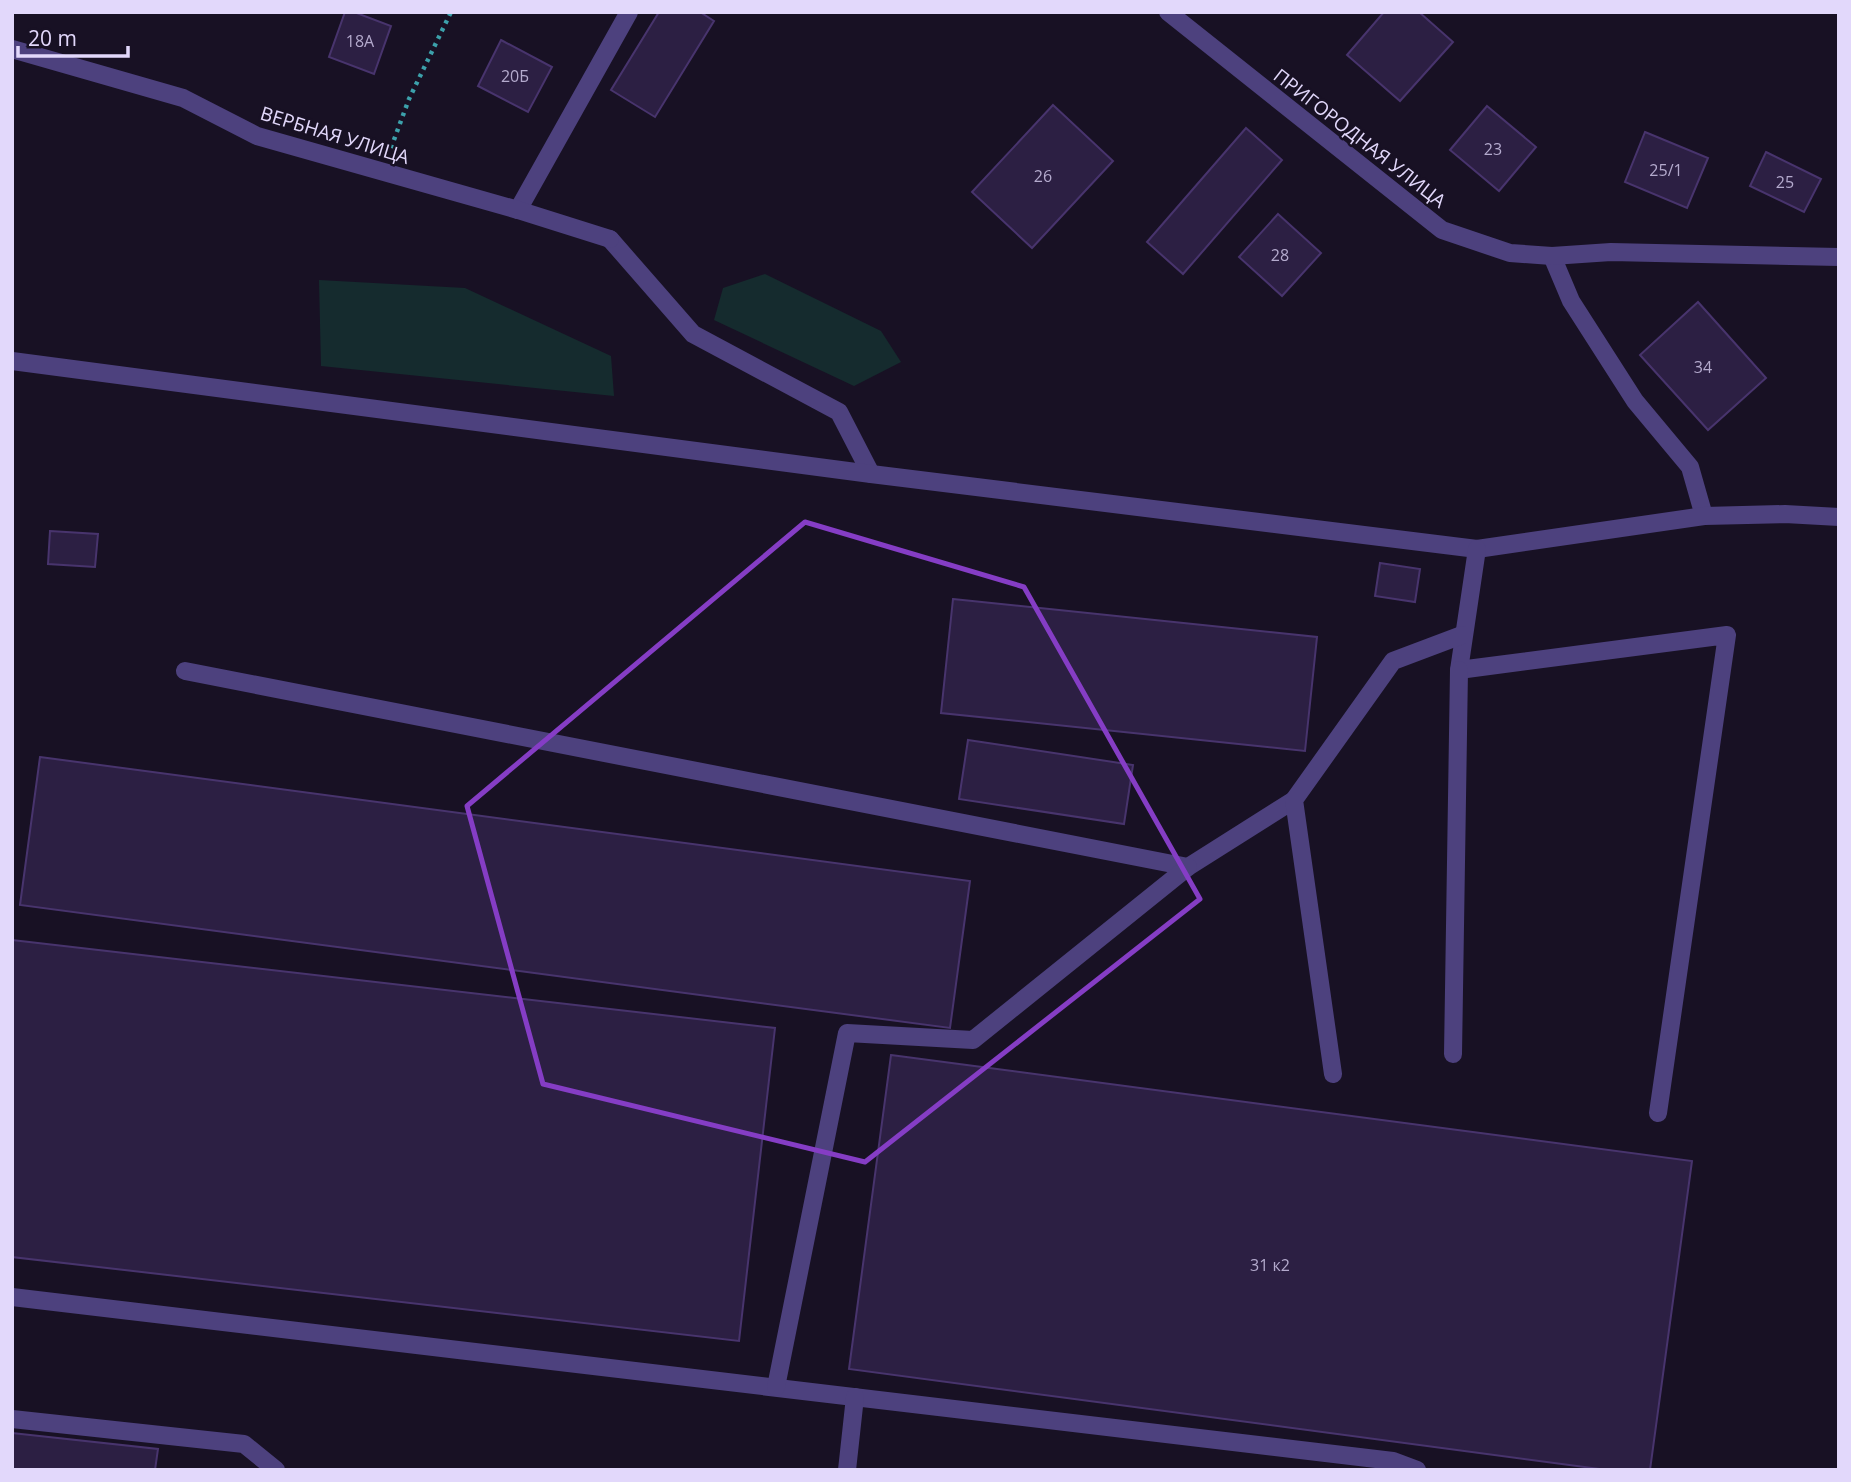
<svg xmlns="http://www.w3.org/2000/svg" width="1851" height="1482" font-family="'Open Sans',sans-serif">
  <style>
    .green { fill: #152b2e }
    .building { fill: #2c1f43; stroke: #48346d; stroke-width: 2 }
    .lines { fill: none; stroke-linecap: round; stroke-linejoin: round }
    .path { stroke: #3ca1ab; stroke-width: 4.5; stroke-dasharray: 3.5 5; stroke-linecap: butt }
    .lane { stroke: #4d417e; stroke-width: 18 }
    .street { stroke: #4d417e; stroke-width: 18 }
    .marked { fill: none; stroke: #853dc5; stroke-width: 5; stroke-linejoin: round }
    .labels { text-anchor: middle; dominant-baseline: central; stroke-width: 5; stroke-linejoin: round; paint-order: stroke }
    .number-label { font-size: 16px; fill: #b4aacd }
    .street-label { font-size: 19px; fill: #e2d8fb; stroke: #181124 }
  </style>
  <rect width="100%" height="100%" fill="#181124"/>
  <g class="green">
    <path d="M765,274L881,331L901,362L854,386L714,320L723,288Z"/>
    <path d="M319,280L465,288L611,356L614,396L321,366Z"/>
  </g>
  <g class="building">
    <path d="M345,12H354L391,26L374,74L329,57Z"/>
    <path d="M659,12H700L714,21L655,117L611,90Z"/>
    <path d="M1384,12H1419L1453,42L1400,101L1347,55Z"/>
    <path d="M501,40L552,67L528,112L478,86Z"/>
    <path d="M1053,105L1113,161L1032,248L972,192Z"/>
    <path d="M1487,106L1536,147L1499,191L1450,150Z"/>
    <path d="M1246,128L1282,160L1183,274L1147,242Z"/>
    <path d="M1645,132L1708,158L1687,208L1625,182Z"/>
    <path d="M1766,152L1821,179L1804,212L1750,186Z"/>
    <path d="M1278,214L1321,253L1282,296L1239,257Z"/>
    <path d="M1698,302L1766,378L1708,430L1640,355Z"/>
    <path d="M50,531L98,534L95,567L48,564Z"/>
    <path d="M1380,563L1420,569L1415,602L1375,596Z"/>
    <path d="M953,599L1317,637L1305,751L941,713Z"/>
    <path d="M968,740L1133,765L1124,824L959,799Z"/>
    <path d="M40,757L970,881L950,1028L20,905Z"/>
    <path d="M12,940L775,1028L739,1341L12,1257Z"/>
    <path d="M891,1055L1692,1161L1650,1470H1607L849,1369Z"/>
    <path d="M12,1433L158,1449L155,1470H12Z"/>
  </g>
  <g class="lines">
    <path class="path" d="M391,148L409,99L451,12"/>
    <g class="lane">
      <path d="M518,210L629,12"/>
      <path d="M610,239L693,334L839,412L871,474"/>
      <path d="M1552,256L1571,301L1635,401L1690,467L1704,516"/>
      <path d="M12,361L871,474L1477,549L1704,516L1785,514L1839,517"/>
      <path d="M1477,549L1459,670L1727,635L1658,1113"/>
      <path d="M185,671L1188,867L1294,800"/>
      <path d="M1453,1054L1459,670"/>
      <path d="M1333,1074L1294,800L1393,661L1462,635"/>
      <path d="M12,1297L1393,1461L1417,1470"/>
      <path d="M776,1387L847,1033L973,1040L1188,867"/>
      <path d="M12,1419L244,1444L276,1470"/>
      <path d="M847,1470L855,1397"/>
    </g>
    <g class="street">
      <path d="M1168,12L1442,230L1510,253L1552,256L1611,252L1839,257"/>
      <path d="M12,49L183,98L257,136L518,210L610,239"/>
    </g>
  </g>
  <path class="marked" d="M805,522L1024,587L1200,899L865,1162L543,1084L467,806Z"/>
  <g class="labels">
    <g class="number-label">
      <text x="360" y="41">18А</text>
      <text x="515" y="76">20Б</text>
      <text x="1493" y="149">23</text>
      <text x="1666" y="170">25/1</text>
      <text x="1043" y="176">26</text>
      <text x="1785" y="182">25</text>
      <text x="1280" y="255">28</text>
      <text x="1703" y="367">34</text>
      <text x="1270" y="1265">31 к2</text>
    </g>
    <g class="street-label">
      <text transform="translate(335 135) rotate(17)">ВЕРБНАЯ УЛИЦА</text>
      <text transform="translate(1360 138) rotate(38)">ПРИГОРОДНАЯ УЛИЦА</text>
    </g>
  </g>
  <rect width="1851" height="1482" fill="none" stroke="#e2d8fb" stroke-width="28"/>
  <path d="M18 46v10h110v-10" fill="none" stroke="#e2d8fb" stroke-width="3.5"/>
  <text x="28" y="46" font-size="21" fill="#e2d8fb" stroke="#181124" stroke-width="5" paint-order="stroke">20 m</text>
</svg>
